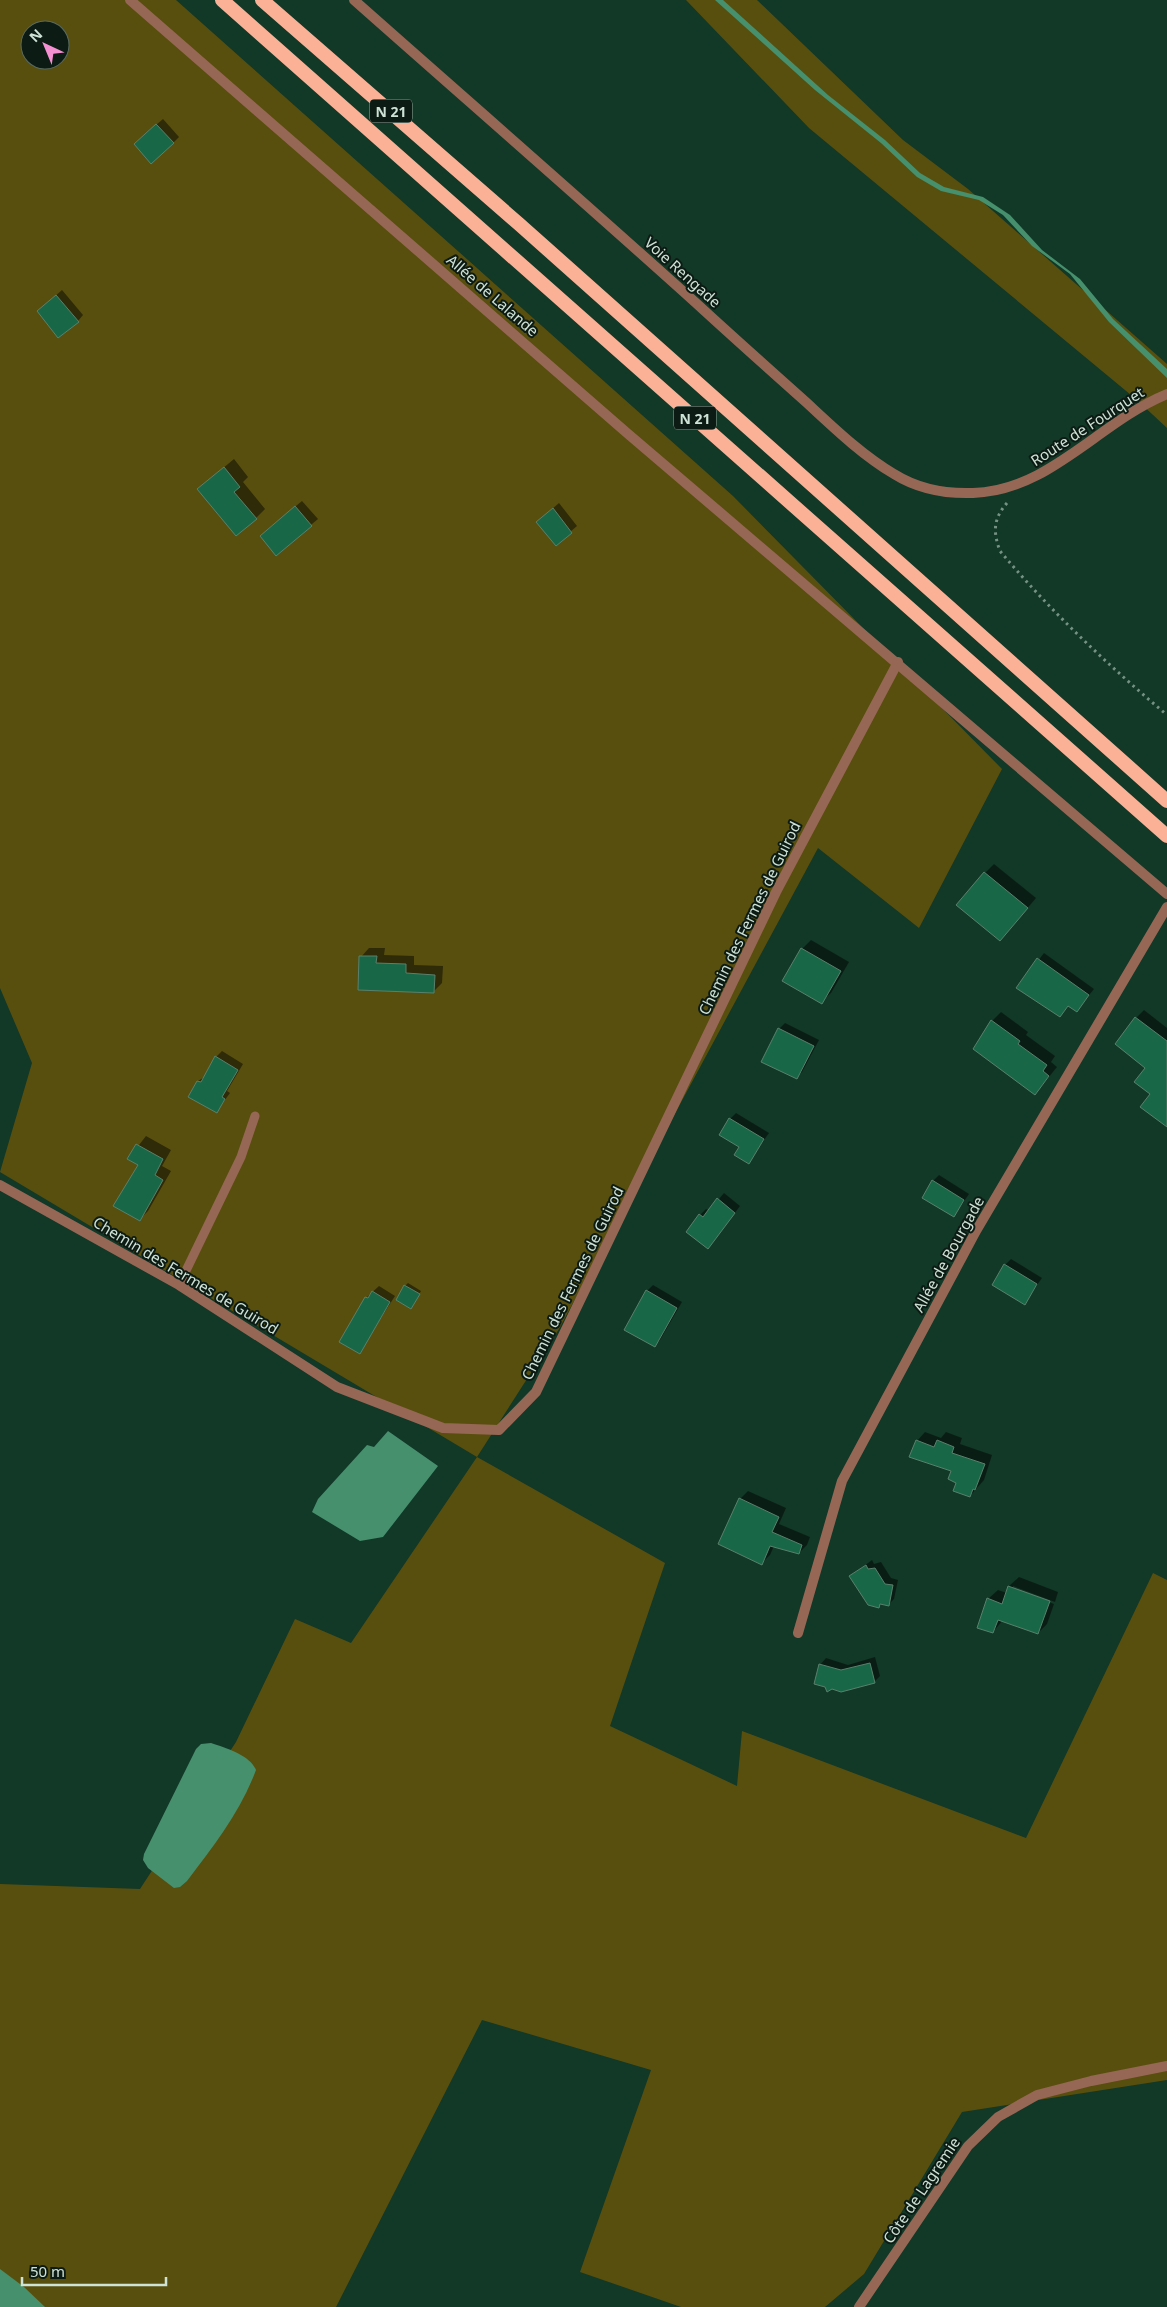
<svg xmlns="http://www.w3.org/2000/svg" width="1167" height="2307" font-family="'Noto Sans',sans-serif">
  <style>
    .green { fill: #584f0e; fill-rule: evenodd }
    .water { fill: #46906d }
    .shadow { fill: #0007 }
    .building { fill: #186847; stroke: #5a806c }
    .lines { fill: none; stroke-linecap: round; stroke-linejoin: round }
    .path { stroke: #769284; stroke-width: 3; stroke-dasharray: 2.5 4; stroke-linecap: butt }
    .service { stroke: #976755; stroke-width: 9 }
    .minor { stroke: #976755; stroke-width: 10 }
    .trunk { stroke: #fbb196; stroke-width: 14 }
    .labels { text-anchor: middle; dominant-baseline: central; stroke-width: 4; stroke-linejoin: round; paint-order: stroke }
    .shield { fill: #0c1b14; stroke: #94a69c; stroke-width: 1 }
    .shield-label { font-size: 14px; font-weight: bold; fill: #cee2d6 }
    .street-label { font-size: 15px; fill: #cee2d6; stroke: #0c1b14 }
  </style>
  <rect width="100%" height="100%" fill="#123827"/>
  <g class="green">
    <path d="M0,0H176L733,496L1002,769L919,928L818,848L559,1329L477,1457L665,1563L610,1726L737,1786L742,1731L1026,1838L1153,1573L1167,1580V2080L962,2112L864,2274L825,2307H681L580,2272L651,2070L482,2020L336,2307H0V1884L140,1889L236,1742L295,1619L351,1643L477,1457L0,1172L32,1063L0,988ZM30,30H60V60H30Z"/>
    <path d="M686,0H757L903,140L968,189L1167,364V428L1137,400L809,128Z"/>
  </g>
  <g class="water">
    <path d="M715,0H723L828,95L885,140L920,173L944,187L983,197L1010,215L1042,250L1080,279L1113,319L1167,369V378L1109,322L1070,274L1032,246L1003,215L979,200L941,191L917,177L881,143L815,90Z"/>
    <path d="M388,1431L438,1466L383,1537L360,1541L312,1512L318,1499L367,1445L374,1447Z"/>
    <path d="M211,1743C226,1748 250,1755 256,1770C240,1813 214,1845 187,1881L180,1887L174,1888L148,1868L143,1860L144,1854L196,1749L201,1744Z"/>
    <path d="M0,2269L24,2287L45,2307H0Z"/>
  </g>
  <g class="shadow">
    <path d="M163,119L179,137L173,143L141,138Z"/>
    <path d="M62,290L83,315L78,321L44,306Z"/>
    <path d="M234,459L248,477L243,482L265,509L256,518L198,489Z"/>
    <path d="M302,501L318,519L276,554L267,530Z"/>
    <path d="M559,503L577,526L556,544L544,516Z"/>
    <path d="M994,864L1036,898L1009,930L985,873Z"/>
    <path d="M811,940L849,962L831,993L821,1002L802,949Z"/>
    <path d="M369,948H385L384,955L414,956V965L443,966L442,983L433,992L361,957Z"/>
    <path d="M1044,953L1094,989L1077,1010L1069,1005L1060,1016L1018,987Z"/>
    <path d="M1144,1010L1167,1028V1125L1151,1094L1136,1018Z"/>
    <path d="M1001,1012L1028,1032L1026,1035L1055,1056L1051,1062L1057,1067L1035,1094L975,1049L992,1021Z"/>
    <path d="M785,1023L819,1040L802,1072L796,1078L779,1029Z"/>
    <path d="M222,1051L243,1064L227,1091L230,1093L216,1112L198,1081L206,1076L216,1057Z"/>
    <path d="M736,1113L769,1133L748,1162L730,1119Z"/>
    <path d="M146,1136L171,1150L162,1166L171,1171L148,1211L139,1220L140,1165L129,1158Z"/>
    <path d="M939,1175L969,1194L954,1216L933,1181Z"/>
    <path d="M724,1193L740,1206L714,1241L700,1215L706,1209L709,1211Z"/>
    <path d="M1011,1259L1042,1278L1024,1303L1005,1265Z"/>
    <path d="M408,1283L421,1291L413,1305L405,1286Z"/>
    <path d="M653,1285L682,1302L660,1340L654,1346L647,1291Z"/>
    <path d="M379,1286L395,1296L359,1352L366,1298Z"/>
    <path d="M925,1432L941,1438L946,1432L962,1438L960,1444L992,1455L984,1480L970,1496L958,1482L953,1471L917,1441Z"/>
    <path d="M748,1491L786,1508L779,1524L810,1537L807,1545L799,1553L774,1546L770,1555L762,1563L740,1499Z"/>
    <path d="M872,1560L874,1564L881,1562L891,1578L898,1580L894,1599L888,1605L882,1604L879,1606L851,1576Z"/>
    <path d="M1019,1577L1058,1592L1055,1602L1013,1586V1589L1054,1604L1047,1624L1038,1633L1003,1620L993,1632L988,1599L998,1590L1007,1593L1009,1586Z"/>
    <path d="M875,1657L880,1676L874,1682L831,1688L820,1665L826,1658L848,1665Z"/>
  </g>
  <g class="building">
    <path d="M156,124L174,143L151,164L134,144Z"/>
    <path d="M56,295L79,322L58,338L37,311Z"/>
    <path d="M224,467L240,487L234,492L257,519L236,536L197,489Z"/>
    <path d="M295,506L312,526L276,556L260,536Z"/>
    <path d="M553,508L572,533L556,546L536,522Z"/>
    <path d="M984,872L1028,908L1000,941L956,905Z"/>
    <path d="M801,948L841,971L822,1004L782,981Z"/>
    <path d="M359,956H377L376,963L406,964V973L435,975L434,993L358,990Z"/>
    <path d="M1037,958L1089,995L1077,1012L1068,1006L1060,1017L1016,988Z"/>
    <path d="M1135,1017L1167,1041V1127L1140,1107L1150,1094L1134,1082L1145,1068L1115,1044Z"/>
    <path d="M991,1020L1020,1041L1018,1044L1047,1065L1043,1071L1049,1076L1035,1095L973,1049Z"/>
    <path d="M778,1028L814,1046L797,1079L761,1062Z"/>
    <path d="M215,1056L238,1070L222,1097L225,1099L217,1113L188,1097L197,1081L201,1082Z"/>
    <path d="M729,1118L764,1139L749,1164L734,1155L739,1147L719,1135Z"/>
    <path d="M136,1144L163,1159L155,1175L163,1180L140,1221L113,1206L138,1165L127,1159Z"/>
    <path d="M932,1180L964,1200L954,1217L922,1198Z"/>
    <path d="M717,1198L735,1213L708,1249L686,1232L699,1214L703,1217Z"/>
    <path d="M1004,1264L1037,1284L1025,1305L992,1285Z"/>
    <path d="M404,1285L420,1294L411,1309L396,1300Z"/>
    <path d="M646,1290L677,1308L655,1347L624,1330Z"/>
    <path d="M372,1291L390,1302L360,1354L339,1342L365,1297L368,1298Z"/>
    <path d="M916,1440L934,1447L937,1440L954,1447L952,1453L985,1464L975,1490L973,1489L970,1497L953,1491L956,1483L948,1479L951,1471L909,1457Z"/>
    <path d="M739,1498L779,1517L772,1532L802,1545L799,1554L770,1546L762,1565L718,1544Z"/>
    <path d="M866,1565L868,1569L875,1568L885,1584L893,1585L889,1606L880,1604L879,1608L868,1605L849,1576Z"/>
    <path d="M1008,1586L1050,1601L1038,1634L998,1620L993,1633L977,1628L987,1598L1002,1604Z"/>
    <path d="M870,1663L875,1683L841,1692L832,1689L827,1692L825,1687L814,1684L819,1664L841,1670Z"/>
  </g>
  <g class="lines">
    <path class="path" d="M1007,503C993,519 993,532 1000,551C1050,611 1108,665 1167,715"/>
    <path class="service" d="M179,1285L241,1157L255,1116"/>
    <g class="minor">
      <path d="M130,0L627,433L1167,894"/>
      <path d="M354,0C468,101 583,201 696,303C733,337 770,370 807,403C834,428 862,455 894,474C918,489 945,494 973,493C1049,491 1099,422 1167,394"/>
      <path d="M0,1185L179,1285L337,1387L443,1428L499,1430L536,1392L776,892L898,662"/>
      <path d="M798,1633L842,1481L976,1231L1167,907"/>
      <path d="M859,2307L968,2146L998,2117L1037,2095L1091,2081L1167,2066"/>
    </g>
    <g class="trunk">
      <path d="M222,0L1167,836"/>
      <path d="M262,0L519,224L1167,801"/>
    </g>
  </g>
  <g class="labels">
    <g class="shield">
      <rect x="370" y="99.5" width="42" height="23" rx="4"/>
      <rect x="674" y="406.5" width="42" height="23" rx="4"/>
    </g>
    <g class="shield-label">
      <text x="391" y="111">N 21</text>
      <text x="695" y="418">N 21</text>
    </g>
    <g class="street-label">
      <text transform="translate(683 272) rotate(42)">Voie Rengade</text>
      <text transform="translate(493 295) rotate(41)">Allée de Lalande</text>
      <text transform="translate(1087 426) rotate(-33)">Route de Fourquet</text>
      <text transform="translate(749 918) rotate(-64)">Chemin des Fermes de Guirod</text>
      <text transform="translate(948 1254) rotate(-61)">Allée de Bourgade</text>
      <text transform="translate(186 1275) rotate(31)">Chemin des Fermes de Guirod</text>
      <text transform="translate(572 1283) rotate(-64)">Chemin des Fermes de Guirod</text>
      <text transform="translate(921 2190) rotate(-56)">Côte de Lagremie</text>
    </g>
  </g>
  <g transform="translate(45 45) rotate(316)"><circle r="24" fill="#0c1b14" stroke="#5a6b62"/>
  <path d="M0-4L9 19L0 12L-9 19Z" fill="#f591d3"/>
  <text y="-8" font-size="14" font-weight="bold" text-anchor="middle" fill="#cee2d6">N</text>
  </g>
  <path d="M22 2277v8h144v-8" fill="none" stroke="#cee2d6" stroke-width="2.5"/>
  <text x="30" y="2277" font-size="15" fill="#cee2d6" stroke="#0c1b14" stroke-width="4" paint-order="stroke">50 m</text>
</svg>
